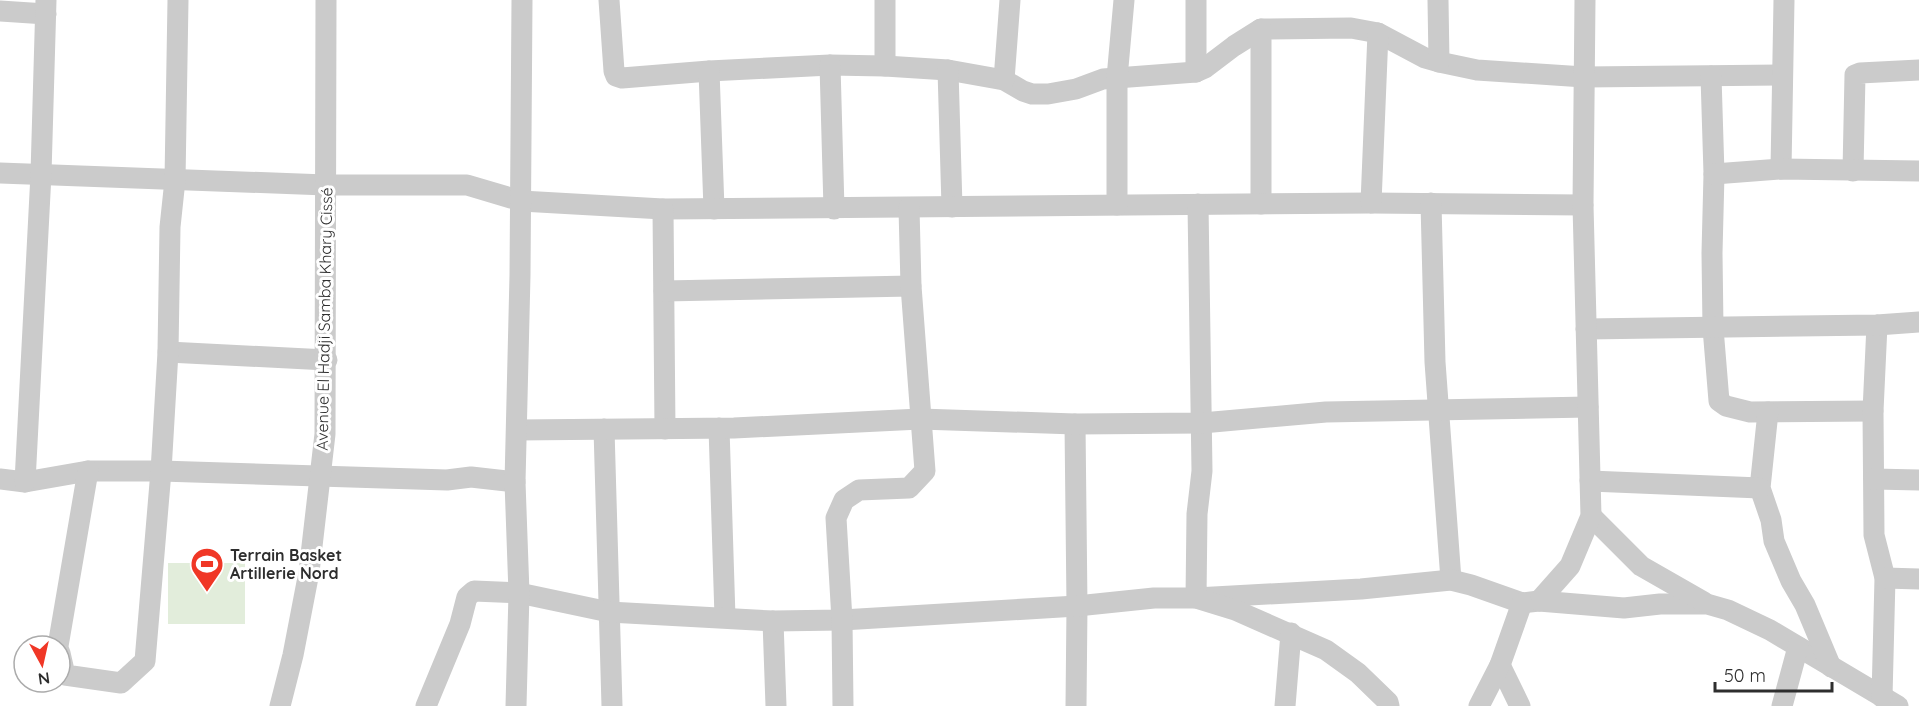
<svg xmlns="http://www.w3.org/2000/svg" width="1919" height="706" font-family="Quicksand,sans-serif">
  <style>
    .green { fill: #e2eddb }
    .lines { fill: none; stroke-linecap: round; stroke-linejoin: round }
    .minor { stroke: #cbcbcb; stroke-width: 21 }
    .labels { text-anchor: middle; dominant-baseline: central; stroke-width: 6; stroke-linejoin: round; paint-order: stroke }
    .street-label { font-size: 16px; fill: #2e2e2e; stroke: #fff }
    .poi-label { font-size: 16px; font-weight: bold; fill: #2e2e2e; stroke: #fff; text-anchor: start }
  </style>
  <rect width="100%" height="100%" fill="#fff"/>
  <rect class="green" x="168" y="563" width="77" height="61"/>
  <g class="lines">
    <g class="minor">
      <path d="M609,0L614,71L616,76L622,78L709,71L830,65L885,66L948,70L1004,80L1023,91L1032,94H1048L1076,89L1103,79L1196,72L1205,68L1234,46L1261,29L1351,28L1378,33L1425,58L1439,62L1477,70L1584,77L1782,75"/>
      <path d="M1196,0V72"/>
      <path d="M1438,0L1439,62"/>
      <path d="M0,11L46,14"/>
      <path d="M1261,29V204"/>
      <path d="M830,65L834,209"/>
      <path d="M885,66V0"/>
      <path d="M948,70L952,207"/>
      <path d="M709,71L714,209"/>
      <path d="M1711,76L1714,174L1712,253L1713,328L1719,401L1726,406L1750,412L1873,411"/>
      <path d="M1004,80L1010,0"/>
      <path d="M1781,169L1784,0"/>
      <path d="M1853,171L1855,75L1860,73L1919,70"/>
      <path d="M0,173L326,185H467L521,201L663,209L1371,203L1583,205"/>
      <path d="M1714,174L1781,169L1919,171"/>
      <path d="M1371,203L1378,33"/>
      <path d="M1431,203L1435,362L1451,580"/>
      <path d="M1198,204L1202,471L1197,514L1196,598L1361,589L1451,580L1471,585L1522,603L1539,601L1624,608L1660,604H1707L1728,610L1770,630L1898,706"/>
      <path d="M1117,205V78L1124,0"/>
      <path d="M663,209L665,429"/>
      <path d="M664,291L911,286"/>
      <path d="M1877,325L1873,411L1874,535L1885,578L1882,697"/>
      <path d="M1586,329L1877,325L1919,322"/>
      <path d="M168,352L327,360"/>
      <path d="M1768,412L1760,488L1771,520L1774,541L1791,581L1805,605L1831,667"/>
      <path d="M1075,424L1077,606L1076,706"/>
      <path d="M719,428L725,617"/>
      <path d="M604,429L612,706"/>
      <path d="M517,430L734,428L920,419L1075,424L1202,423L1326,412L1588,407"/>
      <path d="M0,479L25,482L88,471H161L447,480L471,477L515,482"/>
      <path d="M1874,479L1919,480"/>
      <path d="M1590,481L1760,488"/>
      <path d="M25,482L41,174L46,0"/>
      <path d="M1591,516L1641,566L1704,602"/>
      <path d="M1885,578L1919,579"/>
      <path d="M1539,601L1570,566L1591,516L1583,205L1585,0"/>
      <path d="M773,621L776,706"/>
      <path d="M58,646L88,471"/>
      <path d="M60,653L65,675L121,683L145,661L161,471L168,352L170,227L175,180L178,0"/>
      <path d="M1500,665L1520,706"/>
      <path d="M280,706L293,655L309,572L325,434L326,0"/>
      <path d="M426,706L460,624L467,597L474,591L519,593L609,612L773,621L842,620L1077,606L1154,598H1196L1235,610L1326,650L1358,673L1388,702L1389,706"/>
      <path d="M516,706L519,593L515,482L520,275L522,0"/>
      <path d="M843,706L842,620L836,518L844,500L859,490L909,488L925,471L911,286L909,208"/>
      <path d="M1285,706L1291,633"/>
      <path d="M1479,706L1500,665L1522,603"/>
      <path d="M1782,706L1798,647"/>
    </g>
  </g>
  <defs>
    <g id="stadium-pin" transform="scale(1.725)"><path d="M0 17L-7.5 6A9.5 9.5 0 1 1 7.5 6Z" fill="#f03726" stroke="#fff"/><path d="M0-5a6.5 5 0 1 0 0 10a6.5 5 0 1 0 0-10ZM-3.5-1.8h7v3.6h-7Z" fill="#fff"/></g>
  </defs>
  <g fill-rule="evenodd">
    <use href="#stadium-pin" x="207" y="564"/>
  </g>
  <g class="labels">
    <g class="street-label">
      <text transform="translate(324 319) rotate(-89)">Avenue El Hadji Samba Khary Cissé</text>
    </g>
    <g class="poi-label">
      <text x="230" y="555">Terrain Basket<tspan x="230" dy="18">Artillerie Nord</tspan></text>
    </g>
  </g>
  <g transform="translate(42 664) rotate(172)"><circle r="28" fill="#ffffff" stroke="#ababab" stroke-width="1.5"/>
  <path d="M0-4.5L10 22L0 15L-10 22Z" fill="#f03726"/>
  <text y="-9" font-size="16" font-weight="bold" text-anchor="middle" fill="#2e2e2e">N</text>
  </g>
  <path d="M1715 682v9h117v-9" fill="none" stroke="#2e2e2e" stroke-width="3"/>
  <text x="1724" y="682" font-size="18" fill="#2e2e2e" stroke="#ffffff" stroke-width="4.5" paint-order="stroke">50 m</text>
</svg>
